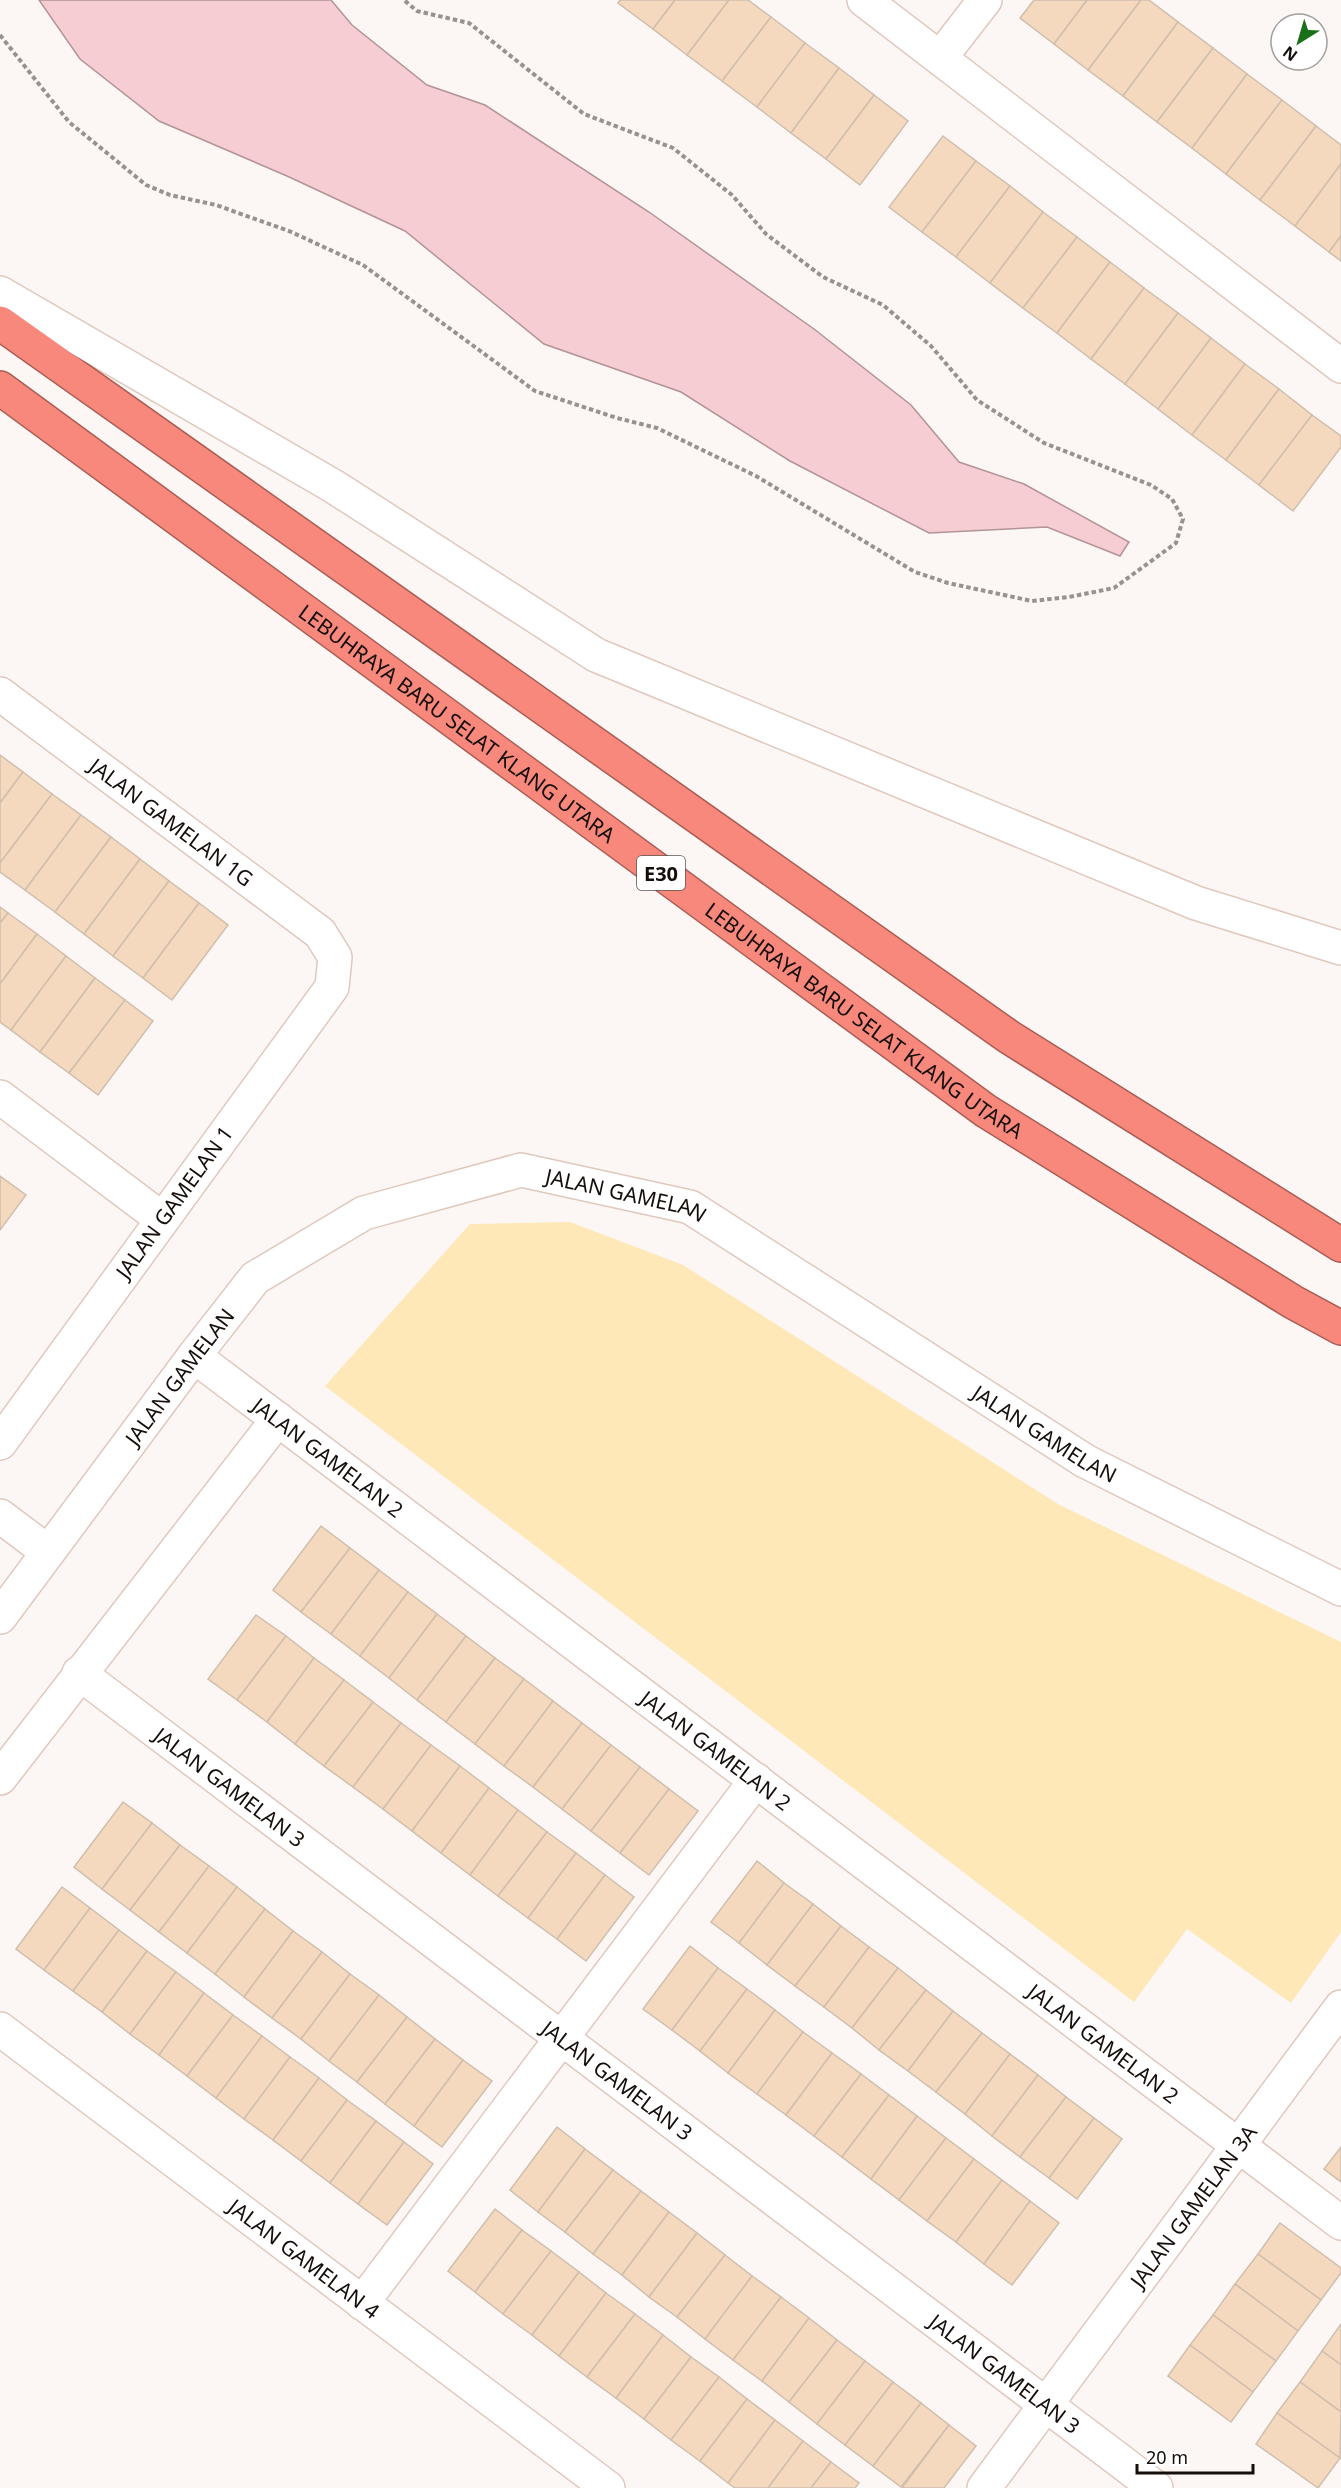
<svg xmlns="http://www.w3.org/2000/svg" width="1341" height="2488" font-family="'Noto Sans',sans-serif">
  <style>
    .green { fill: #ffe8b8 }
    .water { fill: #f6cdd2; stroke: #b39496; stroke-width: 1.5 }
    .building { fill: #f5d9bf; stroke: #d0bead; stroke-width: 1.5 }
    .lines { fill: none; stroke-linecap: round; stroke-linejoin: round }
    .minor-casing { stroke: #e0c8bd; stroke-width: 36 }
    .highway-casing { stroke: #a95d54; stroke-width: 36 }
    .path { stroke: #98928f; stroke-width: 4; stroke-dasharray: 4.5 3; stroke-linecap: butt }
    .minor { stroke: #fff; stroke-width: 33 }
    .highway { stroke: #f8887c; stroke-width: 33 }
    .labels { text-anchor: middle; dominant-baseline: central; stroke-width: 4.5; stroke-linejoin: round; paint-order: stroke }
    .shield { fill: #fff; stroke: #5c5654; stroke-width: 1.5 }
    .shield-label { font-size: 20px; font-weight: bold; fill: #160e0b }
    .street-label { font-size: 21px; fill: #160e0b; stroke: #fff }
  </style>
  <rect width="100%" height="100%" fill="#fcf7f5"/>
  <path class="green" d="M570,1222L683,1265L1058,1504L1341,1642V1932L1291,2003L1187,1929L1134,2002L325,1386L470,1224Z"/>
  <path class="water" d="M39,0H331L352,25L427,85L485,105L649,212L814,329L911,405L959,462L1024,484L1129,542L1120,556L1047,527L929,533L790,461L681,392L544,344L405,231L287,176L159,121L80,59Z"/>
  <g class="building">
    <path d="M620,0H675L653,29L618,3Z"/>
    <path d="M675,0H729L687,55L653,29Z"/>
    <path d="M729,0H748L771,17L722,81L687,55Z"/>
    <path d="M1034,0H1087L1054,44L1020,18Z"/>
    <path d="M1087,0H1141L1088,70L1054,44Z"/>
    <path d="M1141,0H1149L1178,22L1123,96L1088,70Z"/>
    <path d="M771,17L805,43L757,107L722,81Z"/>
    <path d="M1178,22L1213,48L1157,122L1123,96Z"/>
    <path d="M805,43L839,68L791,133L757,107Z"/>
    <path d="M1213,48L1247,74L1192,148L1157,122Z"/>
    <path d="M839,68L874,95L826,159L791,133Z"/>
    <path d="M1247,74L1282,100L1226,174L1192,148Z"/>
    <path d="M874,95L908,121L860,185L826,159Z"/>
    <path d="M1282,100L1316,126L1260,200L1226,174Z"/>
    <path d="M1316,126L1341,145V164L1295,226L1260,200Z"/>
    <path d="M943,136L976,161L922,232L889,207Z"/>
    <path d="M976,161L1010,186L956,257L922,232Z"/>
    <path d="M1341,164V236L1329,252L1295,226Z"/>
    <path d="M1010,186L1043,212L990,283L956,257Z"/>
    <path d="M1043,212L1077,237L1023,308L990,283Z"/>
    <path d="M1341,236V261L1329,252Z"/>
    <path d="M1077,237L1110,262L1057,333L1023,308Z"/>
    <path d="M1110,262L1144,288L1091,359L1057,333Z"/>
    <path d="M1144,288L1178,313L1125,384L1091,359Z"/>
    <path d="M1178,313L1211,338L1158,409L1125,384Z"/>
    <path d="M1211,338L1245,364L1192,435L1158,409Z"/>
    <path d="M1245,364L1279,389L1226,460L1192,435Z"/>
    <path d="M1279,389L1312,415L1259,485L1226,460Z"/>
    <path d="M1312,415L1341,436V447L1293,511L1259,485Z"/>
    <path d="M0,755L23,772L0,803Z"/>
    <path d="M23,772L52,794L0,863V803Z"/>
    <path d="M52,794L81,815L25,890L0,872V863Z"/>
    <path d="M81,815L111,837L55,912L25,890Z"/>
    <path d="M111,837L140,859L84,934L55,912Z"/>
    <path d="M140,859L169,881L113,956L84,934Z"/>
    <path d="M169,881L199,903L143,978L113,956Z"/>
    <path d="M199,903L228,925L172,1000L143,978Z"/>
    <path d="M0,907L8,913L0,923Z"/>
    <path d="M8,913L37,934L0,984V923Z"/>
    <path d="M37,934L66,956L11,1030L0,1022V984Z"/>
    <path d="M66,956L95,978L40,1052L11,1030Z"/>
    <path d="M95,978L125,1000L69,1073L40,1052Z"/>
    <path d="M125,1000L153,1021L98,1095L69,1073Z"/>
    <path d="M0,1176L26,1195L0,1230Z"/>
    <path d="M321,1526L350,1548L301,1612L273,1590Z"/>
    <path d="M350,1548L379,1570L331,1634L301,1612Z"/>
    <path d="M379,1570L408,1592L360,1656L331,1634Z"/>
    <path d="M408,1592L437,1614L389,1678L360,1656Z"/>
    <path d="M437,1614L466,1636L417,1700L389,1678Z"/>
    <path d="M256,1615L286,1636L237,1700L208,1679Z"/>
    <path d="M286,1636L314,1658L267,1722L237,1700Z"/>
    <path d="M466,1636L495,1658L446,1722L417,1700Z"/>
    <path d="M314,1658L344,1680L295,1744L267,1722Z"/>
    <path d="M495,1658L524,1679L475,1744L446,1722Z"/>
    <path d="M524,1679L553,1701L504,1766L475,1744Z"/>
    <path d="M344,1680L373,1702L324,1766L295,1744Z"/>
    <path d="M553,1701L582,1723L533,1787L504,1766Z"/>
    <path d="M373,1702L401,1723L353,1787L324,1766Z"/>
    <path d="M401,1723L431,1745L383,1809L353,1787Z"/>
    <path d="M582,1723L611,1745L562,1809L533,1787Z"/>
    <path d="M431,1745L460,1766L412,1831L383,1809Z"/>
    <path d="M611,1745L640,1767L591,1831L562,1809Z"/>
    <path d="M460,1766L489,1788L441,1853L412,1831Z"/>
    <path d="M640,1767L669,1789L620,1853L591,1831Z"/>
    <path d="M489,1788L518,1810L470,1875L441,1853Z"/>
    <path d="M669,1789L698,1811L649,1875L620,1853Z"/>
    <path d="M123,1802L152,1823L102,1889L74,1867Z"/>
    <path d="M518,1810L547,1832L498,1896L470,1875Z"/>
    <path d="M152,1823L180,1845L130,1910L102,1889Z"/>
    <path d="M547,1832L576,1853L528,1918L498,1896Z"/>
    <path d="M180,1845L209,1866L159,1932L130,1910Z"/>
    <path d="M576,1853L605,1875L557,1939L528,1918Z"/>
    <path d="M757,1861L784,1883L739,1943L711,1922Z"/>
    <path d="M209,1866L237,1887L187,1953L159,1932Z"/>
    <path d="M605,1875L634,1897L586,1961L557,1939Z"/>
    <path d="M784,1883L813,1904L767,1965L739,1943Z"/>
    <path d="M62,1887L90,1908L44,1970L16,1949Z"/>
    <path d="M237,1887L265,1909L215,1974L187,1953Z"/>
    <path d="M813,1904L841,1926L795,1986L767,1965Z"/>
    <path d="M90,1908L119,1930L73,1991L44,1970Z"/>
    <path d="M265,1909L293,1931L244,1997L215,1974Z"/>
    <path d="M841,1926L869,1947L824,2007L795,1986Z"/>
    <path d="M119,1930L147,1951L102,2012L73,1991Z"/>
    <path d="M293,1931L322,1952L272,2018L244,1997Z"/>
    <path d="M690,1946L718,1968L672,2030L643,2009Z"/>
    <path d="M869,1947L898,1968L852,2028L824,2007Z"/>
    <path d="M147,1951L176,1972L130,2034L102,2012Z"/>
    <path d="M322,1952L350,1974L301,2039L272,2018Z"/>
    <path d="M718,1968L747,1989L700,2051L672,2030Z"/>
    <path d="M898,1968L926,1990L879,2050L852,2028Z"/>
    <path d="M176,1972L204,1993L159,2055L130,2034Z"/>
    <path d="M350,1974L379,1995L329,2061L301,2039Z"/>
    <path d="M747,1989L775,2010L728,2073L700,2051Z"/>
    <path d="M926,1990L953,2011L908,2071L879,2050Z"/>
    <path d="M204,1993L233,2015L187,2076L159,2055Z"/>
    <path d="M379,1995L407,2017L357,2082L329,2061Z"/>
    <path d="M775,2010L803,2032L757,2094L728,2073Z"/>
    <path d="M953,2011L982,2033L936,2092L908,2071Z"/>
    <path d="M233,2015L262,2036L216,2098L187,2076Z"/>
    <path d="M407,2017L435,2039L385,2104L357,2082Z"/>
    <path d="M803,2032L832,2053L786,2115L757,2094Z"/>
    <path d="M982,2033L1010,2054L965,2114L936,2092Z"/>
    <path d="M262,2036L290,2057L244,2119L216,2098Z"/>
    <path d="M435,2039L463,2060L414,2126L385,2104Z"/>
    <path d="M832,2053L861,2074L814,2136L786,2115Z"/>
    <path d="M1010,2054L1038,2075L992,2136L965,2114Z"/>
    <path d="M290,2057L319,2078L273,2140L244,2119Z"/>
    <path d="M463,2060L492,2081L442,2147L414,2126Z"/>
    <path d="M861,2074L889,2095L842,2157L814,2136Z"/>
    <path d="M1038,2075L1066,2097L1020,2157L992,2136Z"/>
    <path d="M319,2078L347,2100L301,2161L273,2140Z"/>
    <path d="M889,2095L917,2116L871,2179L842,2157Z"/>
    <path d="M1066,2097L1094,2118L1049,2178L1020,2157Z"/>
    <path d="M347,2100L376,2121L330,2183L301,2161Z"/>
    <path d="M917,2116L946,2138L899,2200L871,2179Z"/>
    <path d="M1094,2118L1122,2139L1077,2199L1049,2178Z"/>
    <path d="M376,2121L404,2142L358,2204L330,2183Z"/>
    <path d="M557,2127L585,2149L538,2212L510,2190Z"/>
    <path d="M946,2138L974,2159L927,2221L899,2200Z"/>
    <path d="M404,2142L433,2164L387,2225L358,2204Z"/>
    <path d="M1341,2147V2182L1324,2169Z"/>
    <path d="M585,2149L613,2170L565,2232L538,2212Z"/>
    <path d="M974,2159L1002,2180L956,2242L927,2221Z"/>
    <path d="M613,2170L641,2191L593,2254L565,2232Z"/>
    <path d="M1002,2180L1030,2201L984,2264L956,2242Z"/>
    <path d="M641,2191L669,2212L622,2275L593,2254Z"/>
    <path d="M1030,2201L1059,2223L1012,2285L984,2264Z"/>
    <path d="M495,2209L522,2230L475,2292L448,2271Z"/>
    <path d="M669,2212L697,2233L649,2297L622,2275Z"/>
    <path d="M1280,2223L1341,2268V2273L1321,2300L1258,2254Z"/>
    <path d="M522,2230L551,2251L503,2314L475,2292Z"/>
    <path d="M697,2233L725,2255L677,2317L649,2297Z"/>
    <path d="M551,2251L579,2272L532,2335L503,2314Z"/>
    <path d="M1258,2254L1321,2300L1298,2331L1235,2284Z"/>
    <path d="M725,2255L752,2276L705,2339L677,2317Z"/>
    <path d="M579,2272L606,2293L559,2356L532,2335Z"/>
    <path d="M752,2276L781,2297L733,2360L705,2339Z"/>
    <path d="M1235,2284L1298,2331L1276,2361L1213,2315Z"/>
    <path d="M606,2293L635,2314L587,2377L559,2356Z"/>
    <path d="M781,2297L809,2318L762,2381L733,2360Z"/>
    <path d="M635,2314L663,2335L616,2398L587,2377Z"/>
    <path d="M1213,2315L1276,2361L1253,2392L1190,2345Z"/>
    <path d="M809,2318L837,2340L789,2402L762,2381Z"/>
    <path d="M1341,2324V2365L1322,2351Z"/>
    <path d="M663,2335L691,2357L644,2419L616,2398Z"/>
    <path d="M837,2340L865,2361L817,2424L789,2402Z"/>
    <path d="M1190,2345L1253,2392L1231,2422L1168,2376Z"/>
    <path d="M1322,2351L1341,2365V2412L1300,2382Z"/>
    <path d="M691,2357L719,2377L671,2440L644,2419Z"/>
    <path d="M865,2361L893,2382L845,2445L817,2424Z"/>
    <path d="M719,2377L747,2399L700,2461L671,2440Z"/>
    <path d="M893,2382L921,2403L873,2466L845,2445Z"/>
    <path d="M1300,2382L1341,2412L1340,2458L1277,2413Z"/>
    <path d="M747,2399L775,2420L728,2483L700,2461Z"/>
    <path d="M921,2403L949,2425L901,2487L873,2466Z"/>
    <path d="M1277,2413L1340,2458L1318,2488L1256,2444Z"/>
    <path d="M775,2420L803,2441L768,2488H735L728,2483Z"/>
    <path d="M949,2425L976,2446L944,2488H902Z"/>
    <path d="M803,2441L831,2462L811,2488H768Z"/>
    <path d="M831,2462L859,2483L855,2488H811Z"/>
  </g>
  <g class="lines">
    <g class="minor-casing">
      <g id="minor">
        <path d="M864,0L1341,366"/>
        <path d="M940,58L985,0"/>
        <path d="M0,293L333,486L596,655L1196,903L1341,948"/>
        <path id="s1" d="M0,694L320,933L335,957L332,987L0,1443"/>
        <path d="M0,1097L162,1219"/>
        <path id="s2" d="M194,1356L1341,2223"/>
        <path d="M0,1516L48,1552"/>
        <path id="s3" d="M0,1617L194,1356L255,1278L364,1213L521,1170L690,1207L1085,1461L1341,1589"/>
        <path id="s4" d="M79,1673L1156,2488"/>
        <path d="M0,1778L278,1419"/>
        <path id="s5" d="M0,2029L608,2488"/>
        <path d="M362,2303L756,1780"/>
        <path id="s6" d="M984,2488L1341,2007"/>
      </g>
    </g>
    <g class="highway-casing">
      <g id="highway">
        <path d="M0,323L1009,1037L1341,1245"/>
        <path id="s7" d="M0,388L986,1111L1293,1302L1341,1328"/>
      </g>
    </g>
    <path class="path" d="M0,35L69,122L146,185L170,195L216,205L289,231L363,265L535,391L617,418L657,428L756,476L915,572L948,583L1032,601L1069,597L1114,588L1176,543L1183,519L1172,499L1151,485L1044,443L977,400L931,346L883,305L823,277L766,234L732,195L673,148L584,114L469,23L417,11L404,0"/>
    <use href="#minor" class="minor"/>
    <use href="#highway" class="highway"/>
  </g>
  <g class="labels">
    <rect class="shield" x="637" y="856" width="48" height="34" rx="4.5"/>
    <g class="shield-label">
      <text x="661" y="873">E30</text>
    </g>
    <g class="street-label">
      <text stroke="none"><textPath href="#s7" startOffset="567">LEBUHRAYA BARU SELAT KLANG UTARA</textPath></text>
      <text stroke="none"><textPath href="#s1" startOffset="214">JALAN GAMELAN 1G</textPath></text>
      <text stroke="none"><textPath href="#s7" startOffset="1071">LEBUHRAYA BARU SELAT KLANG UTARA</textPath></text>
      <text stroke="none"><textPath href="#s3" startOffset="822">JALAN GAMELAN</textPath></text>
      <text transform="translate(174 1202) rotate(-54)">JALAN GAMELAN 1</text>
      <text stroke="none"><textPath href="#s3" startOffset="300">JALAN GAMELAN</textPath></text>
      <text stroke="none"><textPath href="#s3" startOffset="1308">JALAN GAMELAN</textPath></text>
      <text stroke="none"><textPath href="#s2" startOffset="168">JALAN GAMELAN 2</textPath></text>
      <text stroke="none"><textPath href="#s2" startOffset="654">JALAN GAMELAN 2</textPath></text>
      <text stroke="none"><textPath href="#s4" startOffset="189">JALAN GAMELAN 3</textPath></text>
      <text stroke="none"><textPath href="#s2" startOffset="1140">JALAN GAMELAN 2</textPath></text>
      <text stroke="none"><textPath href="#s4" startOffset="675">JALAN GAMELAN 3</textPath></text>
      <text stroke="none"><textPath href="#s6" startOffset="351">JALAN GAMELAN 3A</textPath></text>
      <text stroke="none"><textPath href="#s5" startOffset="381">JALAN GAMELAN 4</textPath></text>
      <text stroke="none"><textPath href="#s4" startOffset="1161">JALAN GAMELAN 3</textPath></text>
    </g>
  </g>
  <g transform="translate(1299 42) rotate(217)"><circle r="28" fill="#ffffff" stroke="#a29f9d" stroke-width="1.5"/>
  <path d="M0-4.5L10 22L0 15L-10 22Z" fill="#1a7019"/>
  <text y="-9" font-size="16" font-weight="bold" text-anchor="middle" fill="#160e0b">N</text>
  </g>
  <path d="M1137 2464v9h116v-9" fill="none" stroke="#160e0b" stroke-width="3"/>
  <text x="1146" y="2464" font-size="18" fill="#160e0b" stroke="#ffffff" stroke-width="4.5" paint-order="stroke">20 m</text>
</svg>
